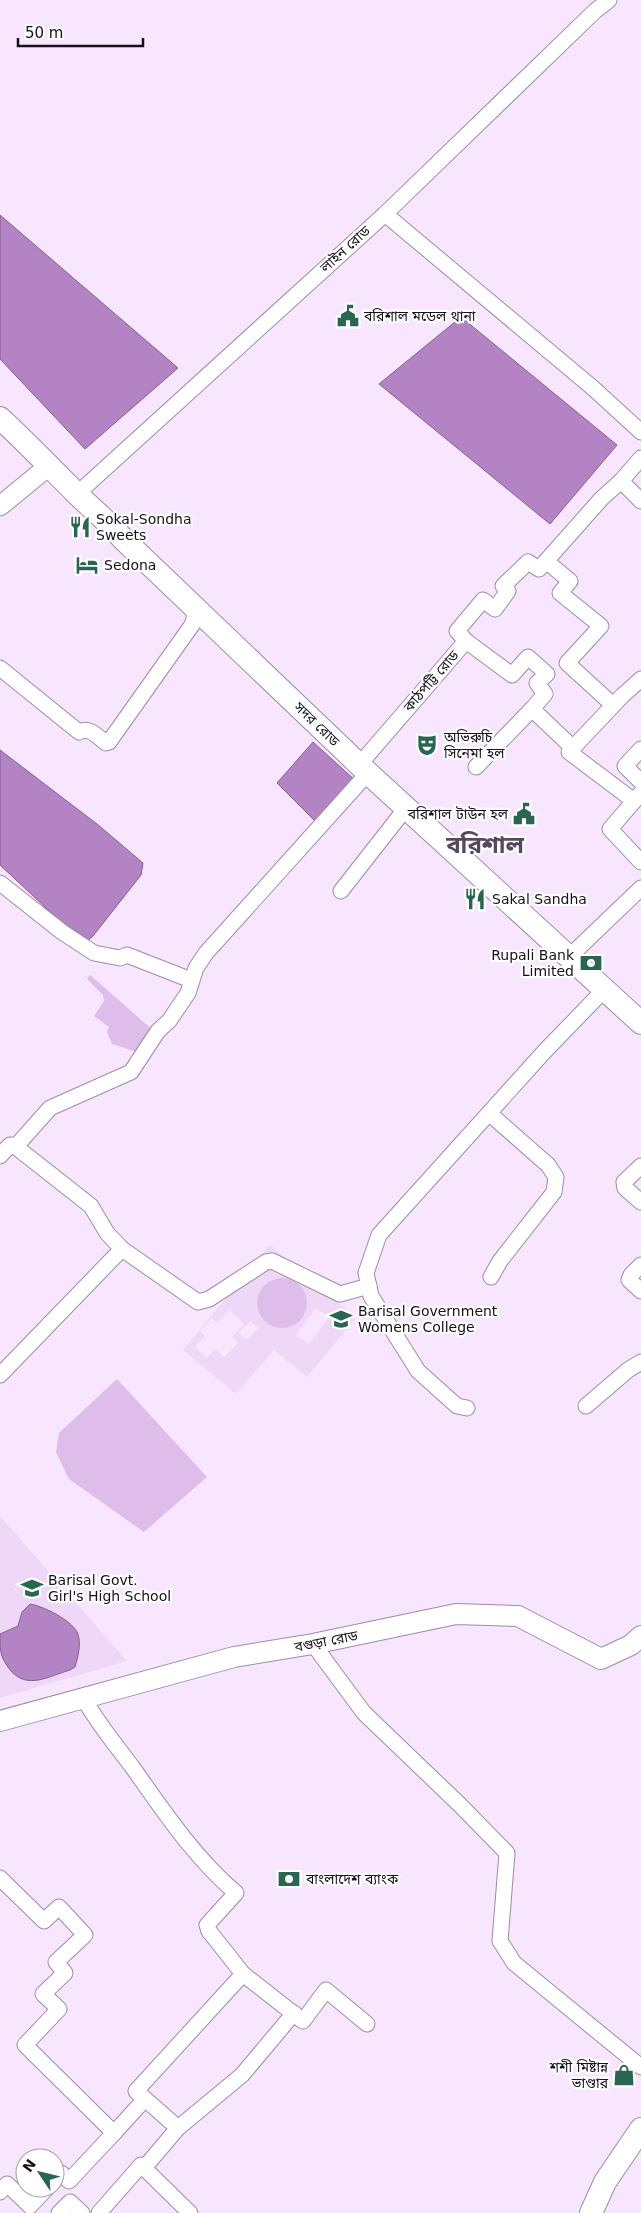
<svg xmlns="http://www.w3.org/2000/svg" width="641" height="2213" font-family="'DejaVu Sans','Noto Sans Bengali',sans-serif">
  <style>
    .built { fill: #eed7f7; fill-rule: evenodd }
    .green { fill: #dfbdeb }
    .water { fill: #b383c4; stroke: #846091 }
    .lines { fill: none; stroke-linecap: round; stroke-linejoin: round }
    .minor-casing { stroke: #9d8ca4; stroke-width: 17 }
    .tertiary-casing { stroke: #9d8ca4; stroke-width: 21 }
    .secondary-casing { stroke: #9d8ca4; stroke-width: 22 }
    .primary-casing { stroke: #9d8ca4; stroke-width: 24 }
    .minor { stroke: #fff; stroke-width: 15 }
    .tertiary { stroke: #fff; stroke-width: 19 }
    .secondary { stroke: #fff; stroke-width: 20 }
    .primary { stroke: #fff; stroke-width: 22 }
    .labels { text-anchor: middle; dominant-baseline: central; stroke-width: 4.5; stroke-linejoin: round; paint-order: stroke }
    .street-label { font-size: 14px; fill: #161019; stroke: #fff }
    .poi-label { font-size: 14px; fill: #161019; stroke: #fff; text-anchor: start }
    .town-label { font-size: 24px; font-weight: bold; fill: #57485c; stroke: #fff }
  </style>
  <rect width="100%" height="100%" fill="#f8e5ff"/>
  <g class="built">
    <path d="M270,1245L356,1318L307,1377L274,1350L236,1394L183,1350ZM277,1278L306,1310L299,1321L288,1327L264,1320L258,1309V1295L265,1284ZM316,1308L329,1317L309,1344L296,1335ZM229,1310L244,1324L232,1337L238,1343L224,1357L215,1349L207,1358L195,1347L205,1336L200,1331L212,1318L217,1323ZM250,1321L258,1328L246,1340L239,1333Z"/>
    <path d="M0,1516L127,1661L0,1698Z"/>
  </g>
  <g class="green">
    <path d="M90,975L155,1032L140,1053L112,1044L107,1032L109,1027L94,1016L104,1001L103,995L87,979Z"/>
    <circle cx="282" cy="1303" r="25"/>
    <path d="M117,1379L207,1477L144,1532L69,1479L56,1452L59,1433Z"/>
  </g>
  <g class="water">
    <path d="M0,215L178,368L85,449L0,359Z"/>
    <path d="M461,317L617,445L550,524L379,384Z"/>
    <path d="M313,742L356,781L319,825L277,783Z"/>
    <path d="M0,750L97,824L143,863L141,875L93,936L86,942L76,936L0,865Z"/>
    <path d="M30,1604C43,1606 71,1620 77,1632C82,1642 78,1657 75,1667L70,1670C49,1676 28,1690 11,1671C0,1657 0,1652 0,1634L18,1626L22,1612Z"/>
  </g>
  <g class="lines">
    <g class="minor-casing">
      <g id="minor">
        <path d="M385,214L593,388L641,432"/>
        <path d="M621,481L641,501"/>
        <path d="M77,494L385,214L595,11L609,0"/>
        <path d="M546,561L570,581L560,593L601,626L567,663L613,705"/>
        <path d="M466,641L512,675L528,657L547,674L537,683L545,694L532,709"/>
        <path d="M0,668L79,732C89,726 98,737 106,743L109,742L192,625L197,609"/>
        <path d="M641,749L625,766L641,782"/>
        <path d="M359,765L466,641L457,631L483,600L495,609L508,591L503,586L528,562L539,569L602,498L621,481L641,458"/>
        <path d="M476,767L532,709L573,748"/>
        <path d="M641,793L610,829L641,862"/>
        <path d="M634,801L569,752L622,696L641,679"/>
        <path d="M0,883L62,932L94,953L120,958L127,955L191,980"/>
        <path d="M341,891L406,808"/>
        <path d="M568,958L641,888"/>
        <path d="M490,1114L548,1165L556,1177L554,1192L500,1261L491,1277"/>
        <path d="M13,1145L18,1144L50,1108L131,1072L158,1031L169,1021L188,993L196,968L206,953L368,773"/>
        <path d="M0,1156L10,1145L16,1147L91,1206L107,1233L122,1249L198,1302L209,1299L266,1262L272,1261L340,1294L369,1286"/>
        <path d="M641,1166L624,1182L625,1188L641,1202"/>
        <path d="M641,1265L631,1275L629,1280L641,1291"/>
        <path d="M0,1375L122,1249"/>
        <path d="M586,1406L628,1370L641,1362"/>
        <path d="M467,1408L457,1406L418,1371L371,1296L366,1273L379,1235L544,1052L604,990"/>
        <path d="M313,1644L364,1713L460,1805L507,1853L500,1941L514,1963L641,2067"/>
        <path d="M84,1699C98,1724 116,1745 133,1768C164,1812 195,1858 236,1893L207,1925L209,1931L243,1974"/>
        <path d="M0,1878L44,1921L59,1907L85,1935L56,1962L65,1973L43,1994L59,2009L25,2045L114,2133L145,2099"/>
        <path d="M178,2128L242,2075L294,2013"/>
        <path d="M144,2168L178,2128L136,2091L243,1974L303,2021L326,1990L367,2024"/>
        <path d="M55,2180L61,2173L69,2181L114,2133"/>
        <path d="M0,2192L7,2184L30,2206L47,2188"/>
        <path d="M59,2213L70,2202L82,2213"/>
        <path d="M99,2213L141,2165L190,2213"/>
      </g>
    </g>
    <g class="tertiary-casing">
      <path id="tertiary" d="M0,506L50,465"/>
    </g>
    <g class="secondary-casing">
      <path id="secondary" d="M0,1721L234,1657L313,1644L456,1614L518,1616L601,1659L631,1645L641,1636"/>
    </g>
    <g class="primary-casing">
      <g id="primary">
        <path d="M0,418C26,442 51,468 76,493C92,509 109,522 123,539L368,773L641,1023"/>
        <path d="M591,2213L605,2182L641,2129"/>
      </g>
    </g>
    <use href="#minor" class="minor"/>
    <use href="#tertiary" class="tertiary"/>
    <use href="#secondary" class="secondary"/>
    <use href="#primary" class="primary"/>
  </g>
  <defs>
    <g id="civic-bare" transform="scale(1.725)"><path d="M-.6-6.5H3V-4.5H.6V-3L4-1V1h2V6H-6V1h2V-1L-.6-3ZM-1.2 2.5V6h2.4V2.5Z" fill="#296550" stroke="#fff" stroke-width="2.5" paint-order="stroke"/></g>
    <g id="restaurant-bare" transform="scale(1.725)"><path d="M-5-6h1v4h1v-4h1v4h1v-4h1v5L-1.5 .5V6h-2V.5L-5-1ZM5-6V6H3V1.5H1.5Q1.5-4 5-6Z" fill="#296550" stroke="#fff" stroke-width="2.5" paint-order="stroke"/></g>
    <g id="hotel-bare" transform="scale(1.725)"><path d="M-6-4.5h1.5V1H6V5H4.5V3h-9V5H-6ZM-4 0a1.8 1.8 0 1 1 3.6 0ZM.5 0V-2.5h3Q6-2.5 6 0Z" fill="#296550" stroke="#fff" stroke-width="2.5" paint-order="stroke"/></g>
    <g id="theatre-bare" transform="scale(1.725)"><path d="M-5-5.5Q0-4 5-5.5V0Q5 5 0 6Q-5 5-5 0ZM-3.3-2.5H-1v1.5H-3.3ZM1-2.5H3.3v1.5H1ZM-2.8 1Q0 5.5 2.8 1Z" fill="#296550" stroke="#fff" stroke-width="2.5" paint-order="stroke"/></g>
    <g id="bank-bare" transform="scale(1.725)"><path d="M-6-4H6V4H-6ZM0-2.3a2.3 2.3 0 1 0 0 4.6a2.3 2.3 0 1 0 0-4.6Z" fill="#296550" stroke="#fff" stroke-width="2.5" paint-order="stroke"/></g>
    <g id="school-bare" transform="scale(1.725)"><path d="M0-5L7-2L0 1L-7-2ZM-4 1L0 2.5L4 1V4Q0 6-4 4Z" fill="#296550" stroke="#fff" stroke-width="2.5" paint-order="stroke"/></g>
    <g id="shop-bare" transform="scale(1.725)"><path d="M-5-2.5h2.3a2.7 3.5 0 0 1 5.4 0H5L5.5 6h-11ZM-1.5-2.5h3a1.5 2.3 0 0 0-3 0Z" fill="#296550" stroke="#fff" stroke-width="2.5" paint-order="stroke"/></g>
  </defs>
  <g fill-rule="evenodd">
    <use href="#civic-bare" x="348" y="316"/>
    <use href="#restaurant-bare" x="80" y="527"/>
    <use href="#hotel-bare" x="87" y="565"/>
    <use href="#theatre-bare" x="427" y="745"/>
    <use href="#civic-bare" x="524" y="814"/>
    <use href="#restaurant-bare" x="475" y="899"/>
    <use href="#bank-bare" x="591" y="963"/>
    <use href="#school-bare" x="341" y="1319"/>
    <use href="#school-bare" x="32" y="1588"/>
    <use href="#bank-bare" x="289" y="1879"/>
    <use href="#shop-bare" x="624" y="2075"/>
  </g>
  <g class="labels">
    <g class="street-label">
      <text transform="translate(345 249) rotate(-42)">লাইন রোড</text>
      <text transform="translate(431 681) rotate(-49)">কাঠপট্টি রোড</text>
      <text transform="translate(317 724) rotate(44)">সদর রোড</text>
      <text transform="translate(326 1641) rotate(-11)">বগুড়া রোড</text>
    </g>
    <g class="poi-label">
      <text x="364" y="316">বরিশাল মডেল থানা</text>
      <text x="96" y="519">Sokal-Sondha<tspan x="96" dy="16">Sweets</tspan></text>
      <text x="104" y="565">Sedona</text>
      <text x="444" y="737">অভিরুচি<tspan x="444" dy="16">সিনেমা হল</tspan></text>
      <text x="508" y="814" text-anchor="end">বরিশাল টাউন হল</text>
      <text x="492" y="899">Sakal Sandha</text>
      <text x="574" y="955" text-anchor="end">Rupali Bank<tspan x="574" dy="16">Limited</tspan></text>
      <text x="358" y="1311">Barisal Government<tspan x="358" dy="16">Womens College</tspan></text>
      <text x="48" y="1580">Barisal Govt.<tspan x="48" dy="16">Girl's High School</tspan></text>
      <text x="306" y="1879">বাংলাদেশ ব্যাংক</text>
      <text x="608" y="2067" text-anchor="end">শশী মিষ্টান্ন<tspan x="608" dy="16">ভাণ্ডার</tspan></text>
    </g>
    <g class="town-label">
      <text x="485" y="845">বরিশাল</text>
    </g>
  </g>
  <g transform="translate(40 2173) rotate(305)"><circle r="24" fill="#ffffff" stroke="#a29fa3"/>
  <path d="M0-4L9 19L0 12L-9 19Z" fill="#296550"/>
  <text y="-8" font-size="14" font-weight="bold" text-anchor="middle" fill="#161019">N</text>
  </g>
  <path d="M18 38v8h125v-8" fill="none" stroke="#161019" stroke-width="2.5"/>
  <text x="25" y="38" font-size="15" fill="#161019" stroke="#ffffff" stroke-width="4" paint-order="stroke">50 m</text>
</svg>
